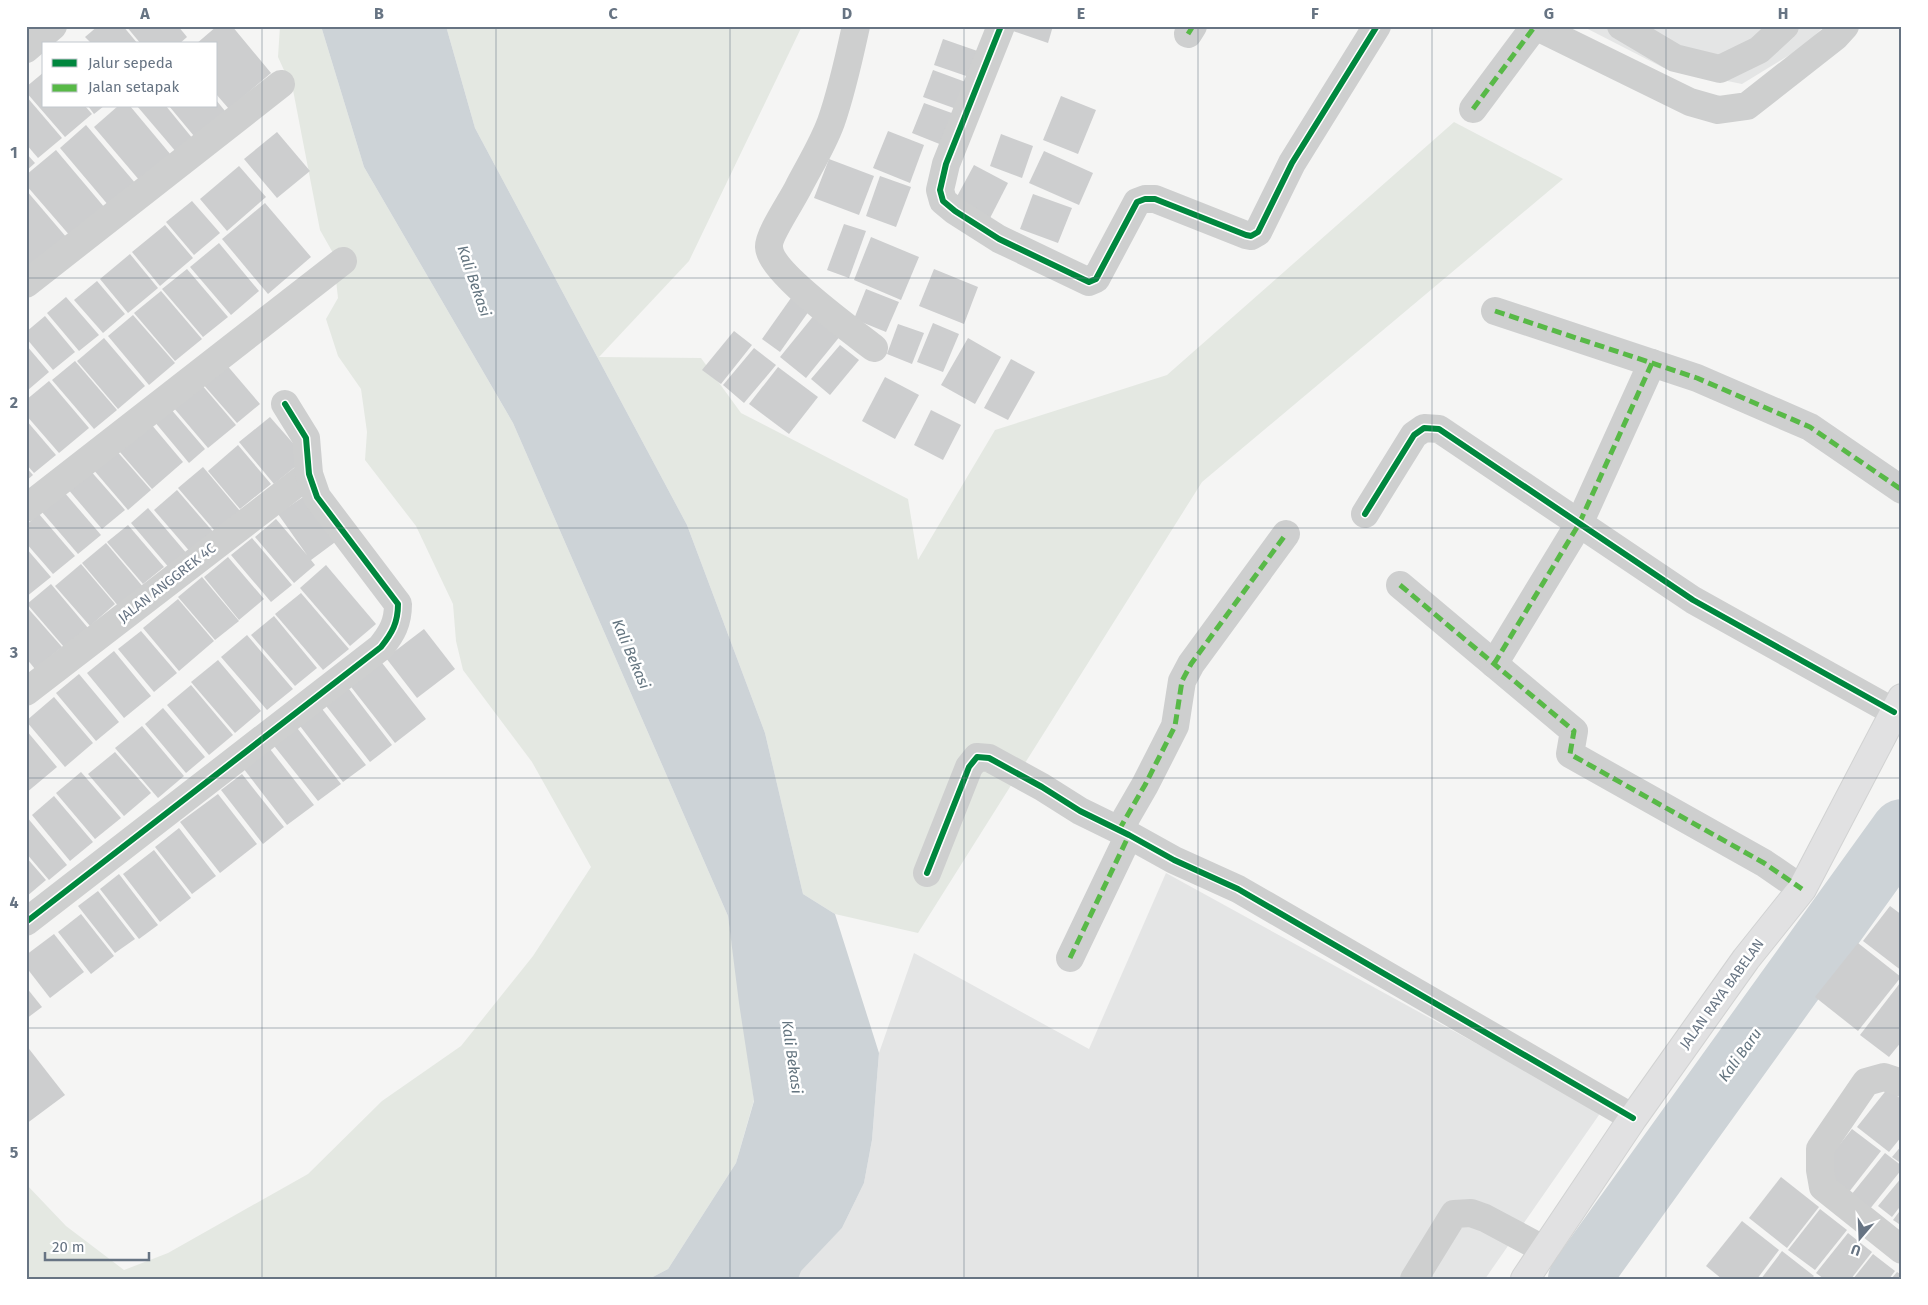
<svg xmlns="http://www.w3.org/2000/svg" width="1928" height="1305" font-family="'Fira Sans',sans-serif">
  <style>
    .built { fill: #e4e5e5 }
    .green { fill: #e4e8e2 }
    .water { fill: #cdd3d7 }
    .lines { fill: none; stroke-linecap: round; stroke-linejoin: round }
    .river { stroke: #cdd3d7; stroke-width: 62 }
    .building { fill: #cdcecf }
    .major-casing { stroke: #d1d2d2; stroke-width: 30 }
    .minor { stroke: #cecfcf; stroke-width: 28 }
    .major { stroke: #e1e1e2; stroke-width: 28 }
    .quiet { stroke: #58b947; stroke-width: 5; stroke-dasharray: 10 5; stroke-linecap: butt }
    .cycleway-casing { stroke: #fff; stroke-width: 9 }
    .cycleway { stroke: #00873e; stroke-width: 6 }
    .grid { fill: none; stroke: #677483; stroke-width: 1; stroke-opacity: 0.55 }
    .labels { text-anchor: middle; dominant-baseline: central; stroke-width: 5; stroke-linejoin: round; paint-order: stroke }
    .street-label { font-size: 14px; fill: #677483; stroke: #fff }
    .water-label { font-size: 15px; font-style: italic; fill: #63747f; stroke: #fff }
    .neatline { fill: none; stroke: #677483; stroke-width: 2 }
    .grid-label { font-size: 16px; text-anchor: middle; font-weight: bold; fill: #677483 }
  </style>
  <rect width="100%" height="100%" fill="#f5f5f4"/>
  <g class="built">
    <path d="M1582,26H1824L1806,45L1742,84L1664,68Z"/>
    <path d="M1166,873L1601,1112L1485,1279H798L800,1271L842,1228L864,1183L872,1140L879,1053L914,953L1089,1049Z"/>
  </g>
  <g class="green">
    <path d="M280,26H321L364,167L513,423L728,916L754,1100L736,1163L668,1269L649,1279H26V1184L66,1226L124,1270L168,1253L308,1174L382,1101L461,1046L533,956L591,867L532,762L463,670L456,641L453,604L416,526L365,460L367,432L361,389L338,356L326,319L338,298L333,253L320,230L293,90L278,57Z"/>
    <path d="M446,26H802L689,261L599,357L701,358L741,413L908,499L918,560L995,430L1167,375L1454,122L1563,179L1202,482L918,933L835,914L803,894L765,733L687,525L475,128Z"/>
  </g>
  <path class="water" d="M321,26H446L475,128L687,525L765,733L803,894L835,914L879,1053L872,1140L864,1183L842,1228L801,1271L798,1279H649L668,1269L736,1163L754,1101L739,1003L728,916L513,423L364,167Z"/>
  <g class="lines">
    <path class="river" d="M1579,1279L1902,830"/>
  </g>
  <g class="building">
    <path d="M98,26H123L138,44H92L85,37Z"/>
    <path d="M126,26H178L187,37L179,44H141Z"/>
    <path d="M217,26H232L271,73L229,109L216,94V44H196Z"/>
    <path d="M1012,26H1053L1048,43L1010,30Z"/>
    <path d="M943,39L986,54L978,80L934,65Z"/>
    <path d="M933,70L971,84L962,111L923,97Z"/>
    <path d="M44,72V106H85L92,114L65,137L26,92V87Z"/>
    <path d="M26,96L62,138L38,158L26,144Z"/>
    <path d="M1061,96L1096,110L1078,154L1043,140Z"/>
    <path d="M216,100L225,111L194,136L169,106H216Z"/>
    <path d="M924,103L960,116L947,147L912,133Z"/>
    <path d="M88,106H104L94,114Z"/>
    <path d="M118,106H130L171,155L140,181L94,127Z"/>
    <path d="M137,106H166L193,139L177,153Z"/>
    <path d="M86,125L136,184L109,206L60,148Z"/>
    <path d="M888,131L924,145L910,183L873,168Z"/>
    <path d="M277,132L310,171L277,198L244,159Z"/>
    <path d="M1001,134L1033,146L1022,178L990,166Z"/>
    <path d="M56,150L105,208L71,237L26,185V175Z"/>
    <path d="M1044,151L1093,173L1079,205L1029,183Z"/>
    <path d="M26,153L35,163L26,171Z"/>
    <path d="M829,159L874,176L859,215L814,198Z"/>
    <path d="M974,165L1008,183L989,220L954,202Z"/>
    <path d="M239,166L266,197L227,231L200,199Z"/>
    <path d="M880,176L911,187L896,227L866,216Z"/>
    <path d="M26,190L67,238L31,268L26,263Z"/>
    <path d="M1033,194L1072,208L1058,243L1020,229Z"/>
    <path d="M192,201L220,233L194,255L166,222Z"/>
    <path d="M265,203L311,257L268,294L222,239Z"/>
    <path d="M844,224L866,231L849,278L827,270Z"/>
    <path d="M165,225L193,258L160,286L132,252Z"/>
    <path d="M871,237L919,257L901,300L854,280Z"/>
    <path d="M219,243L259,291L231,315L190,267Z"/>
    <path d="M130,254L158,288L128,313L100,279Z"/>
    <path d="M187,269L228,317L203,337L162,289Z"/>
    <path d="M934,269L978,287L964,324L919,306Z"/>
    <path d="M97,281L125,314L103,333L74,300Z"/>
    <path d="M866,289L899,302L886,332L854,319Z"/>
    <path d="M161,291L202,339L175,361L134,313Z"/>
    <path d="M66,297L99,335L79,351L47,313Z"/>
    <path d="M791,298L809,311L780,352L762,339Z"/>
    <path d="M815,314L841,335L806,378L780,357Z"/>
    <path d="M133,315L175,363L149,385L108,336Z"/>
    <path d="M45,316L75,352L53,370L26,338V332Z"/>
    <path d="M933,323L959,334L943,372L917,362Z"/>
    <path d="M898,324L924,333L912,364L887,354Z"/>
    <path d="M734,331L752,345L721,384L702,370Z"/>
    <path d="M104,338L145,386L118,409L77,361Z"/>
    <path d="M968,338L1001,357L975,404L941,385Z"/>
    <path d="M26,345L49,372L28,390L26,388Z"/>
    <path d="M840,345L859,360L830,395L811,379Z"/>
    <path d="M754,348L776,365L744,403L723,385Z"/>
    <path d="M1011,359L1035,372L1008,420L984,408Z"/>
    <path d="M75,361L117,410L94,429L52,380Z"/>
    <path d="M225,363L260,404L237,423L202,383Z"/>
    <path d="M778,367L818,397L789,434L749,404Z"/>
    <path d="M885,377L919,395L895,439L862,421Z"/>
    <path d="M49,381L89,428L59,453L26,415V400Z"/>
    <path d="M201,384L236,425L208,448L173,407Z"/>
    <path d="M170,408L205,449L189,463L154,421Z"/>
    <path d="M931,410L961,425L943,460L914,445Z"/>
    <path d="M270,417L306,458L274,484L239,442Z"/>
    <path d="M26,420L56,455L34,473L26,464Z"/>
    <path d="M151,424L183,462L152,489L119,451Z"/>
    <path d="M238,445L271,484L240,509L208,471Z"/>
    <path d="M115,449L151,490L128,510L92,468Z"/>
    <path d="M26,467L33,475L26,481Z"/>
    <path d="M203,467L240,511L215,531L178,488Z"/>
    <path d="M89,469L125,510L102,529L67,488Z"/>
    <path d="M177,490L215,534L192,554L154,510Z"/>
    <path d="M64,492L101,535L78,554L42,512Z"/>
    <path d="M306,495L338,540L311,560L315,565L294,583L255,537L276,519L307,555L278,514Z"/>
    <path d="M148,508L188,555L171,570L131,523Z"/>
    <path d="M39,514L75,556L53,574L26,543V525Z"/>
    <path d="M128,525L164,567L143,584L107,542Z"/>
    <path d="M252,538L292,585L271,602L231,555Z"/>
    <path d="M106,543L144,588L120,608L82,563Z"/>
    <path d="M26,548L51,577L26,597Z"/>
    <path d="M228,557L264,599L239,620L204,577Z"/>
    <path d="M81,564L115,604L90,626L55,586Z"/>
    <path d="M326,565L376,624L350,646L300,588Z"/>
    <path d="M202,577L239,621L215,640L178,597Z"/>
    <path d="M51,584L88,628L64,647L27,604Z"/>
    <path d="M301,593L349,649L323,670L275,614Z"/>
    <path d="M178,599L214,641L179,671L143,628Z"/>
    <path d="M26,606L62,647L35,669L26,658Z"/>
    <path d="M274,616L317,668L295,686L251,635Z"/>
    <path d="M424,629L455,669L417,698L386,658Z"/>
    <path d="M141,631L177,673L154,692L118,649Z"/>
    <path d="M247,635L293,689L267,710L221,657Z"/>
    <path d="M114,651L151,696L124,718L87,673Z"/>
    <path d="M379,659L426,719L395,743L348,683Z"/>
    <path d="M218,660L261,711L235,733L191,682Z"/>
    <path d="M79,674L119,722L96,741L56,693Z"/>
    <path d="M191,685L233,735L209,755L167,705Z"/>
    <path d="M346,685L392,745L370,762L323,702Z"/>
    <path d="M54,697L93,743L65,767L26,721Z"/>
    <path d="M319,705L366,765L343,782L297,722Z"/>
    <path d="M163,708L205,757L186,773L145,724Z"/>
    <path d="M294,724L341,784L318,801L271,742Z"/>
    <path d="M142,726L184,776L158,798L115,748Z"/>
    <path d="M26,730L57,767L26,793Z"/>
    <path d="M266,744L314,805L287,825L240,764Z"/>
    <path d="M115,752L151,793L124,816L88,774Z"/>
    <path d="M81,772L121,818L95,839L56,793Z"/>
    <path d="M242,774L284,827L263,844L221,790Z"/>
    <path d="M218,794L257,844L220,873L180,822Z"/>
    <path d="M54,796L93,842L70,861L32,815Z"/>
    <path d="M26,816L67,865L49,880L26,853Z"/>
    <path d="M179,828L216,876L192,894L155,847Z"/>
    <path d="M154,850L191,898L160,922L123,874Z"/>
    <path d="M26,857L46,880L26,897Z"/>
    <path d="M119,874L158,925L139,939L100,889Z"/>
    <path d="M98,891L135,939L115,953L78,906Z"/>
    <path d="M1890,906L1902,915V971L1863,941Z"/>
    <path d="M81,914L114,956L91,974L58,932Z"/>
    <path d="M54,934L84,972L50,998L26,967V955Z"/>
    <path d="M1858,943L1901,977L1858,1031L1815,997Z"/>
    <path d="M1900,983L1902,984V1041L1889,1057L1860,1035Z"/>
    <path d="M26,987L42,1007L26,1019Z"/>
    <path d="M26,1045L65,1095L26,1124Z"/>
    <path d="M1888,1088L1902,1100V1136L1889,1152L1857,1127Z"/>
    <path d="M1852,1129L1881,1151L1849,1192L1820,1169Z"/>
    <path d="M1902,1145V1164L1892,1157Z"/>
    <path d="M1885,1153L1902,1166V1169L1869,1210L1851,1195Z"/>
    <path d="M1781,1177L1819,1207L1787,1248L1749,1218Z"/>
    <path d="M1902,1177V1204L1892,1217L1878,1206Z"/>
    <path d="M1902,1208V1226L1893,1220Z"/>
    <path d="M1820,1209L1847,1230L1815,1270L1788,1250Z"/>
    <path d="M1742,1221L1779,1250L1757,1279H1722L1706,1266Z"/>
    <path d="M1848,1233L1872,1252L1851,1279H1824L1816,1273Z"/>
    <path d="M1782,1251L1814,1276L1811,1279H1761Z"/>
    <path d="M1873,1254L1895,1271L1889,1279H1853Z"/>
    <path d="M1897,1272L1902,1275V1279H1891Z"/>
  </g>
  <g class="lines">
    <g class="major-casing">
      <path id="major" d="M1525,1279L1633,1118L1746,959L1802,889L1902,698"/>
    </g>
    <g class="minor">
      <path d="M856,26C849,58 842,91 831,122C823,144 810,165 799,186C793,199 768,235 769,247C770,272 852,331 874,348"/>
      <path d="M1001,26L946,164L940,190L943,201L955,211L999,239L1089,282L1096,279L1137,202L1145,199H1155L1246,235L1251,236L1258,232L1292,163L1377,26"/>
      <path d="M1535,26L1690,102L1718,110L1747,106L1835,37L1845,26"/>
      <path d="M1621,26L1675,58L1720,69L1759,50L1785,26"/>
      <path d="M1188,34L1193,26"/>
      <path d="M26,49L53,26"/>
      <path d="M1473,109L1535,26"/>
      <path d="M26,284L281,84"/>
      <path d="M1495,311L1697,378L1810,427L1902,490"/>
      <path d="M26,508L343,261"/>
      <path d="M1365,514L1414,435L1424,428L1439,429L1693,600L1894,712"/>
      <path d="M1400,585L1574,731L1570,754L1764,863L1802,889"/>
      <path d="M1494,664L1579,524L1652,363"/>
      <path d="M26,692L309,474"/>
      <path d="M1119,830L1145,785L1175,726L1182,681L1191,664L1286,534"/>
      <path d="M927,873L969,767L977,757L989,758L1042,787L1080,811L1129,835L1174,860L1238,889L1633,1118"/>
      <path d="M26,922L381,647C392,633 398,623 398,604L317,497L309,474L306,438L285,404"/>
      <path d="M1070,958L1129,835"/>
      <path d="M1902,1083L1884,1077L1866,1082L1820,1149V1170L1823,1187L1902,1250"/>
      <path d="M1414,1279L1454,1214L1471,1213L1485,1218L1545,1250"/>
    </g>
    <use href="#major" class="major"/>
    <g class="quiet">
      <path d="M1188,34L1193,26"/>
      <path d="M1473,109L1535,26"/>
      <path d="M1495,311L1697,378L1810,427L1902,490"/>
      <path d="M1400,585L1574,731L1570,754L1764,863L1802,889"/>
      <path d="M1494,664L1579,524L1652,363"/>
      <path d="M1119,830L1145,785L1175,726L1182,681L1191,664L1286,534"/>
      <path d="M1070,958L1129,835"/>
    </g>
    <g class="cycleway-casing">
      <g id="cycleway">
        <path d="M1001,26L946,164L940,190L943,201L955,211L999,239L1089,282L1096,279L1137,202L1145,199H1155L1246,235L1251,236L1258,232L1292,163L1377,26"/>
        <path d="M1365,514L1414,435L1424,428L1439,429L1693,600L1894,712"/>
        <path d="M927,873L969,767L977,757L989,758L1042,787L1080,811L1129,835L1174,860L1238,889L1633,1118"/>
        <path d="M26,922L381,647C392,633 398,623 398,604L317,497L309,474L306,438L285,404"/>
      </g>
    </g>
    <use href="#cycleway" class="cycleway"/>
  </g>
  <path class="grid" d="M262,26V1279M496,26V1279M730,26V1279M964,26V1279M1198,26V1279M1432,26V1279M1666,26V1279M26,278H1902M26,528H1902M26,778H1902M26,1028H1902"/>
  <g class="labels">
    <g class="street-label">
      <text transform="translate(167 583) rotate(-38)">JALAN ANGGREK 4C</text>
      <text transform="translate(1722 994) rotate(-54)">JALAN RAYA BABELAN</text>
    </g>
    <g class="water-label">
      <text transform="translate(474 281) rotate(71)">Kali Bekasi</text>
      <text transform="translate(631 654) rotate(67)">Kali Bekasi</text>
      <text transform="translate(1740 1055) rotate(-54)">Kali Baru</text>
      <text transform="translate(792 1057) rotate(82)">Kali Bekasi</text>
    </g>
  </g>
  <rect width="1928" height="1305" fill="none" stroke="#ffffff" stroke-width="55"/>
  <rect x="42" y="42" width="175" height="65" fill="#ffffff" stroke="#c2c7cd"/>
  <rect x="52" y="59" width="25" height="8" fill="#00873e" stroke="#c2c7cd"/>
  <text x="88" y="68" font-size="15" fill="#677483">Jalur sepeda</text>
  <rect x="52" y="84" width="25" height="8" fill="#58b947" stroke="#c2c7cd"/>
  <text x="88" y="92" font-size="15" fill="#677483">Jalan setapak</text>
  <g transform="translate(1860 1238) rotate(199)" stroke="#ffffff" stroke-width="4" paint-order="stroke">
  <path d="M0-4L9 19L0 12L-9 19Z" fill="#677483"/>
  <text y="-8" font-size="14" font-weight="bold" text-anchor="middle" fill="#677483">U</text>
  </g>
  <path d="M45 1252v8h104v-8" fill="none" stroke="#677483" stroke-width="2.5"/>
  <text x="52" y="1252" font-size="15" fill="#677483" stroke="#ffffff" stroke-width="4" paint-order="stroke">20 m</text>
  <rect x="28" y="28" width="1872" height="1250" class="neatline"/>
  <g class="grid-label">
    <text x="145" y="19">A</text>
    <text x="379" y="19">B</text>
    <text x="613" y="19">C</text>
    <text x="847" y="19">D</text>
    <text x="1081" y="19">E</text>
    <text x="1315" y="19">F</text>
    <text x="1549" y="19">G</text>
    <text x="1783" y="19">H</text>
    <text x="14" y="158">1</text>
    <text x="14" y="408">2</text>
    <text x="14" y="658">3</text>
    <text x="14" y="908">4</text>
    <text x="14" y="1158">5</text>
  </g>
</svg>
